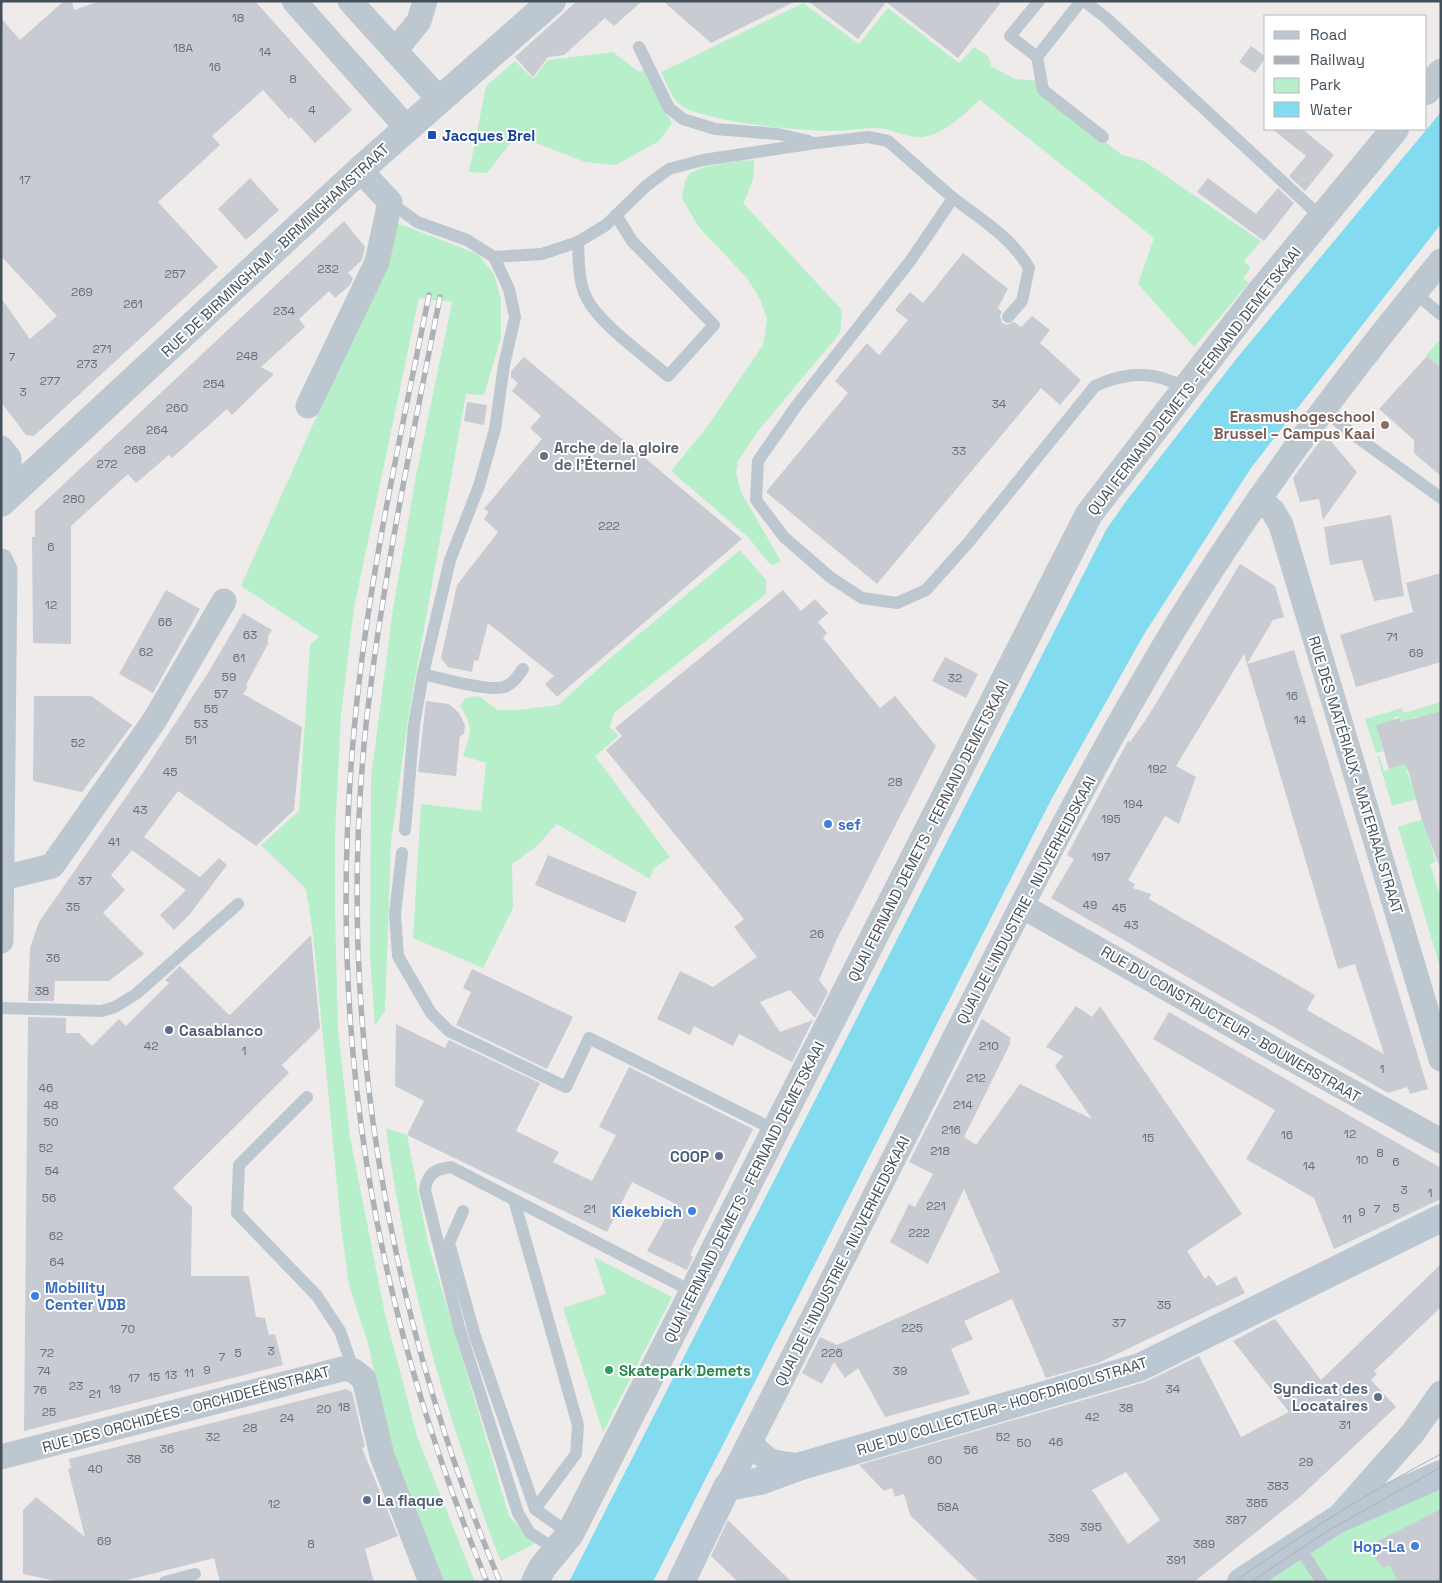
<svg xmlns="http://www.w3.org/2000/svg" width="1442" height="1583" font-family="'Space Grotesk',sans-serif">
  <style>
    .green { fill: #b7efcb }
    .water { fill: #82dbee }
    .building { fill: #c8cbd1; fill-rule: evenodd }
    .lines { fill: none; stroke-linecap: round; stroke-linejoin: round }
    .service { stroke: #bcc7cf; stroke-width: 12 }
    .minor { stroke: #bcc7cf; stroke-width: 25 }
    .tertiary { stroke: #bcc7cf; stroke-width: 28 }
    .secondary { stroke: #bbc8d4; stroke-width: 28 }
    .tram { stroke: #adb1b7; stroke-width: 1 }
    .rail-casing { stroke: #adb1b7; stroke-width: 5.5 }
    .rail { stroke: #fff; stroke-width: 4; stroke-dasharray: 11; stroke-linecap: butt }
    .transit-dot { fill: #1a4fb4; stroke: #fff; stroke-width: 2 }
    .education-dot { fill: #8d6e63; stroke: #fff; stroke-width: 2 }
    .worship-dot { fill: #6b7280; stroke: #fff; stroke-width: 2 }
    .shop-dot { fill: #3f7fe0; stroke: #fff; stroke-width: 2 }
    .service-dot { fill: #5c6f8a; stroke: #fff; stroke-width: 2 }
    .leisure-dot { fill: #2e9e5b; stroke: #fff; stroke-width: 2 }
    .labels { text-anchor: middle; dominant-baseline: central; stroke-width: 4; stroke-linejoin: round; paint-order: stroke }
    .number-label { font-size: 12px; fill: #656f77 }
    .transit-label { font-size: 15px; font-weight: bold; fill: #164399; stroke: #fff; text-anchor: start }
    .street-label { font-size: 15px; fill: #445059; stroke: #fff }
    .education-label { font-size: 15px; font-weight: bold; fill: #785e54; stroke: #fff; text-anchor: end }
    .worship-label { font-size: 15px; font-weight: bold; fill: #5b616d; stroke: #fff; text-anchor: start }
    .shop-label { font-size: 15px; font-weight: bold; fill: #366cbe; stroke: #fff; text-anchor: start }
    .service-label { font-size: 15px; font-weight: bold; fill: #4e5e75; stroke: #fff; text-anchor: start }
    .leisure-label { font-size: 15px; font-weight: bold; fill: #27864d; stroke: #fff; text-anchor: start }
  </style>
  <rect width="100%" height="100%" fill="#efebeb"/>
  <g class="green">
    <path d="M803,3L859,44L888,8L959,63L974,47L989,57L991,66L1015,79L1040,81L1042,93L1122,155L1144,161L1261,241L1244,261L1251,268L1243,278L1249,283L1194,347L1138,284L1154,238L980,100C964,114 945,134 923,137C906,139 892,128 875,128C861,128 847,131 833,131C805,131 694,122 677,102C670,94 666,81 661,72Z"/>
    <path d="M613,52L639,72L644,70L672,123L659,141L616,165L585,162L534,142L513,140L487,173L469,172L486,86L515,61L533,79L548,60Z"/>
    <path d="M754,160C755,177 751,188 743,203L842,310L840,333L758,431L738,461L736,473L741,492L781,561L773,565L767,561L749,538L671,471L707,427L763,345L767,319L760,299L747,278L698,226L682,198L685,181L690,173L704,167L738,161Z"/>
    <path d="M397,223L478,254L494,274L501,300V337L484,395L466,394L409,713L391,842L385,1011L375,1026L370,956L371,777L393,609L416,476L452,302L419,298L354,608L341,715L335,835V911L338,1030L350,1137L385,1314L417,1436L475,1582H441L394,1467L368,1343L349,1285L341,1227L313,934L306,889L261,845L299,811L310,645L319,637L241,586L393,245Z"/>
    <path d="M1441,339V368L1426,355Z"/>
    <path d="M740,550L766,580V594L614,713L610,727L619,736L595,756L670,857L653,869L650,879L557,824L537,846L512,864L513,908L483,968L413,938L421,804L481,811L486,763L463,756C471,733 474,727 460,706L465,698L479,696L498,710H518L558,705L608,660Z"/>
    <path d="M1441,702V711L1418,718L1417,716L1405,722L1400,721L1398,716L1394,718V720L1376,725L1383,751L1376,753L1365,719L1402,708L1404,713Z"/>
    <path d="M1377,756H1379L1384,771L1407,763V772L1417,799L1392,806Z"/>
    <path d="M1423,819L1436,862L1430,864L1441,899V970L1398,827Z"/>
    <path d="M386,1128L407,1135L428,1243L509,1516L534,1544L501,1561C488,1531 478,1499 468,1468C429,1357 401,1244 386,1128Z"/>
    <path d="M594,1257L672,1297L603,1432L563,1308L606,1294Z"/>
    <path d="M1441,1482V1582H1261L1317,1541Z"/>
  </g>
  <path class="water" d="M1441,112V224L1251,468L1143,636L1051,800L653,1582H569L1106,530L1127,500L1237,358Z"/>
  <g class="building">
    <path d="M64,1H72L74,10L100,1H255L352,110L315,143L291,117L289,119L263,90L212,136L220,145L158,202L218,267L34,436L26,435L1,402V298L30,339L57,316L1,256V18L20,40Z"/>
    <path d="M577,1H642L614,26L605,18L564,55L548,57L533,77L515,57Z"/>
    <path d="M663,1H796L711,43Z"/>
    <path d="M808,1H1002L958,58L886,2L858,39Z"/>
    <path d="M1251,46L1266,57L1255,73L1239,62Z"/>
    <path d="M1272,129H1302L1334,155L1305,191L1289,176L1306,156Z"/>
    <path d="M250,178L279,210L246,240L218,209Z"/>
    <path d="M1208,178L1256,214L1278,188L1294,203L1264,241L1197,192Z"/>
    <path d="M344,221L365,247L362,260L348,273L353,278L350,285L335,298L329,291L299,319L305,327L261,367L274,374L232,415L227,409L172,458L169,455L136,483L128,474L71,526V644L33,643L32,537H35V511Z"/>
    <path d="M963,253L1008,289L998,308L1002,312L1000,316L1002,323L1007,325L1014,322L1021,327L1032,316L1050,330L1040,343L1081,380L1060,405L1041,388L877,584L766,492L848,393L835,381L867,343L879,355L908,320L895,310L910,292L923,303Z"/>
    <path d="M1427,356L1441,368V476L1414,453V440L1379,409Z"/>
    <path d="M524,357L742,539L557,697L545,684L554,676L488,623L478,661L474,660L472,672L448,667L441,658L457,585L498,532L484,519L489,512L484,509L542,439L530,428L541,416L512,391L518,383L511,377V371Z"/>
    <path d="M467,402L487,405L484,425L464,421Z"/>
    <path d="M1325,434L1357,472L1323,520L1319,499L1300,502L1293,478Z"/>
    <path d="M1391,515L1404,596L1374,601L1362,560L1330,565L1324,527Z"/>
    <path d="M1240,564L1275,586L1284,617L1273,620L1247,664L1294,650L1428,1089L1410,1094L1407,1087L1388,1093L1051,898L1074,859L1067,855L1128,741L1130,742L1147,718ZM1244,654L1338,969L1355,964L1384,1054L1307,1010L1315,995L1149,899L1151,894L1133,888L1135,884L1128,880L1165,816L1179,824L1196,777L1176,766Z"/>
    <path d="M1441,573V662L1356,687L1340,635L1413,612L1406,583Z"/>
    <path d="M166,590L200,609L153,693L119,674Z"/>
    <path d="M783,590L801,611L815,599L828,613L818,622L827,633L823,638L880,708L895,696L936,746L836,941L819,980L828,992L815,1018L790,990L760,1002L780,1032L813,1020L792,1062L739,1034L733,1046L694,1026L690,1035L657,1019L680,971L713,987L757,957L734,927L744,919L606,750L622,736L615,728Z"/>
    <path d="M243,613L272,630L268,636V644L246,685L248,686L243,694L302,727L294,810L256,846L178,791L144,837L200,877L219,858L227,865L190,914L174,930L160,915L186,890L132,850L111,875L125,890L103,913L144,954L109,981H55L54,1001H28L30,948L39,922L144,771L208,673Z"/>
    <path d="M945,657L978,674L966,698L932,681Z"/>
    <path d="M34,696H91L132,725L82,792L33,781Z"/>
    <path d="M426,701L449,704L459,713L465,725L464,734L460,736L456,776L418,772Z"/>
    <path d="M1441,711V865H1439L1421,817L1409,773L1405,764L1389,769L1376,725L1399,718L1401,722Z"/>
    <path d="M548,855L637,892L625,923L535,885Z"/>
    <path d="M311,935L320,1028L282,1065L289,1073L173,1188L192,1207L191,1276H249L256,1317L265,1318L269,1335L275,1334L283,1365L24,1431L28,1017L66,1018V1033H79L92,1046L119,1019L126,1026L169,983L165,980L180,966L229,1015L231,1014Z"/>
    <path d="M472,969L573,1017L547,1069L456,1025L471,992L463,988Z"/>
    <path d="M1076,1006L1092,1017L1100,1006L1242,1214L1187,1251L1205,1279L1209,1275L1217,1286L1236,1276L1245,1293L1098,1363L1046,1378L1012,1299L964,1321L973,1339L951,1349L970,1394L885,1417L858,1368L845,1378L834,1362L822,1384L802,1373L820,1337L837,1345L1000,1272L964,1189L928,1264L890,1242L909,1204L915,1207L933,1174L909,1162L982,1019L1011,1038L1009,1041L1011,1042L964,1137L976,1145L1020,1084L1092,1119L1055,1066L1063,1056L1046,1047Z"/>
    <path d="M1169,1012L1441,1168V1199L1334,1249L1314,1198L1246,1159L1275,1110L1153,1039Z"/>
    <path d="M396,1024L445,1048L449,1040L540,1083L516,1131L559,1152L553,1162L592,1181L616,1135L599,1127L629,1067L753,1129L690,1255L693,1257L687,1270L647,1251L674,1203L632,1182L607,1232L407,1135L424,1101L395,1086Z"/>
    <path d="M1441,1264V1307L1374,1371L1377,1374L1371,1380L1396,1407L1301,1496L1194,1582H979L910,1515L904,1494L895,1497L892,1488L884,1491L859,1465L1145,1382L1199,1356L1241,1437L1289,1412L1233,1341L1275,1319L1321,1380ZM1126,1472L1160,1520L1128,1544L1092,1490Z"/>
    <path d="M346,1389L352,1392L365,1447L362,1448L398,1536L365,1549L374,1582H220L214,1558L120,1582H61L23,1574V1510L36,1497L85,1537L68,1469L71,1468L69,1459Z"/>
    <path d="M1441,1509V1582H1398L1390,1565L1383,1568L1366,1547Z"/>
    <path d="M728,1520L772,1563L792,1582H738L711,1556Z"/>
  </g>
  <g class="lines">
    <g class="service">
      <path d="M1039,1L1010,36L1037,57L1081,1"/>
      <path d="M1084,1L1105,17L1322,218"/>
      <path d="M639,47L669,108L683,119L715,129L778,134L809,141"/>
      <path d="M1037,57L1043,90L1103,137"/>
      <path d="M953,198C981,219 1012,238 1029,268L1022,301L1008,317"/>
      <path d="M390,202L417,222L467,240L494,257L509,289L515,317L504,365L495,429L479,486L450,560L423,674L414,725L405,830"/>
      <path d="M578,242C579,261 578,282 587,299C601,325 644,355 668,376L714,325L632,241L616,215"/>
      <path d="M494,257L542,254L578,242L606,225L646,186L669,169L703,160L816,143L868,137L888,141L953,198L911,260L797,405L758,461L756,500L784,537L830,577L862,598L897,603L926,590L968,543L1095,386C1125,372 1156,370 1184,388"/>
      <path d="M1415,293L1440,314"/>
      <path d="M1323,409L1354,435L1441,498"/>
      <path d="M423,674C440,678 489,692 504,687C513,684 518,676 523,669"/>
      <path d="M402,853L395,914L398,956L431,1013L449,1031L566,1087L589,1038L775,1130"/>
      <path d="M1,1008L102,1011L115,1007L136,994L238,904"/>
      <path d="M307,1097L239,1165L237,1213L317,1296L340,1331L354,1371"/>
      <path d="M514,1200L578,1425L576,1454L535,1509"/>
      <path d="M463,1211L449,1243L475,1336L535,1509L570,1534"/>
      <path d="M1297,1544L1322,1582"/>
      <path d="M557,1550L530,1533L518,1513L459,1327L425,1190C427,1174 435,1169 451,1167L693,1292"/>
      <path d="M165,1582L195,1574"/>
    </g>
    <g class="minor">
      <path d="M294,1L407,128"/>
      <path d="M350,1L440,100"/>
      <path d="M395,51L419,21L425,1"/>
      <path d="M308,406L377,262L390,202L360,170"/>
      <path d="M1,448L9,458V496"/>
      <path d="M1259,499L1273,511L1281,525L1441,1059"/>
      <path d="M1,561L5,570L1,941"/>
      <path d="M2,878L52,866L154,721L224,601"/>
      <path d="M1022,906L1270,1047L1441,1141"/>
      <path d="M750,1442C769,1465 773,1462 801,1466"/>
      <path d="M1,1457L346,1368L354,1371L364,1379L382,1456L431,1582"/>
      <path d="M727,1487C801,1341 876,1194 950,1047C1011,926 1072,804 1140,687C1226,536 1330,395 1441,261"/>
      <path d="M1336,1520L1412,1434L1441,1393"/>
    </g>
    <g class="tertiary">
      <path d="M1426,91L1441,73"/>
      <path d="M1,503L360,170L552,1"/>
      <path d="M535,1582L542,1568L570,1534L1089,514L1258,295L1395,129"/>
    </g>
    <g class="secondary">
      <path d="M681,1582L727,1487L760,1481L801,1466L1140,1367L1441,1218"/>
      <path d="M1241,1582L1336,1520L1441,1474"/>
    </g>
    <g class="tram">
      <path d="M1234,1582C1300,1535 1369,1492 1441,1454"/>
      <path d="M1250,1582L1326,1532L1441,1467"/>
    </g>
    <g class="rail-casing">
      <g id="rail">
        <path d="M429,295C400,439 367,584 354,731C326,1031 372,1304 487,1582"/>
        <path d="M440,297C412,439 382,581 366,725C335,1018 387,1312 500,1582"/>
      </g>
    </g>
    <use href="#rail" class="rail"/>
  </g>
  <rect class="transit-dot" x="427" y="130" width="10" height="10" rx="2.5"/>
  <circle class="education-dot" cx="1385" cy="425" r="5"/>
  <circle class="worship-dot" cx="544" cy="456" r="5"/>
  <g class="shop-dot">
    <circle cx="828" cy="824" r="5"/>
    <circle cx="692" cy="1211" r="5"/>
    <circle cx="35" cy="1296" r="5"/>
    <circle cx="1415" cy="1546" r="5"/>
  </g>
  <g class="service-dot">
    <circle cx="169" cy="1030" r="5"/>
    <circle cx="719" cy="1156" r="5"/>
    <circle cx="1378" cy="1397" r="5"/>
    <circle cx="367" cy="1500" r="5"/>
  </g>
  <circle class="leisure-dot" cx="609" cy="1370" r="5"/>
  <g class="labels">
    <g class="number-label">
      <text x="238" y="18">18</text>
      <text x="183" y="48">18A</text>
      <text x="265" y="52">14</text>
      <text x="215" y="67">16</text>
      <text x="293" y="79">8</text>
      <text x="312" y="110">4</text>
      <text x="25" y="180">17</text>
      <text x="328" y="269">232</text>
      <text x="175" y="274">257</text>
      <text x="82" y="292">269</text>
      <text x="133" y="304">261</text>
      <text x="284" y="311">234</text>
      <text x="102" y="349">271</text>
      <text x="247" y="356">248</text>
      <text x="12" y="357">7</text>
      <text x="87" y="364">273</text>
      <text x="50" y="381">277</text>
      <text x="214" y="384">254</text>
      <text x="23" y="392">3</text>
      <text x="999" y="404">34</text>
      <text x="177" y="408">260</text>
      <text x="157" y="430">264</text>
      <text x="135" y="450">268</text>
      <text x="959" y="451">33</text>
      <text x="107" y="464">272</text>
      <text x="74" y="499">280</text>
      <text x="609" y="526">222</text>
      <text x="51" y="547">6</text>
      <text x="51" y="605">12</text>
      <text x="165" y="622">66</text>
      <text x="250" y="635">63</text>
      <text x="1392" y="637">71</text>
      <text x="146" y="652">62</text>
      <text x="1416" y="653">69</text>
      <text x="239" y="658">61</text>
      <text x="229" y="677">59</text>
      <text x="955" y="678">32</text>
      <text x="221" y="694">57</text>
      <text x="1292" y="696">16</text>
      <text x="211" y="709">55</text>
      <text x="1300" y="720">14</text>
      <text x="201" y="724">53</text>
      <text x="191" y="740">51</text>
      <text x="78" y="743">52</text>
      <text x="1157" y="769">192</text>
      <text x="170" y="772">45</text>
      <text x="895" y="782">28</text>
      <text x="1133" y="804">194</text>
      <text x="140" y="810">43</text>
      <text x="1111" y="819">195</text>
      <text x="114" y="842">41</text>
      <text x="1101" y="857">197</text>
      <text x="85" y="881">37</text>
      <text x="1090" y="905">49</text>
      <text x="73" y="907">35</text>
      <text x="1119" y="908">45</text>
      <text x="1131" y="925">43</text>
      <text x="817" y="934">26</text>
      <text x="53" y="958">36</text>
      <text x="42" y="991">38</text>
      <text x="151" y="1046">42</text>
      <text x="989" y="1046">210</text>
      <text x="244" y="1051">1</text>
      <text x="1382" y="1069">1</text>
      <text x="976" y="1078">212</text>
      <text x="46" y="1088">46</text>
      <text x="51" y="1105">48</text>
      <text x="963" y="1105">214</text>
      <text x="51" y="1122">50</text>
      <text x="951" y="1130">216</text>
      <text x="1350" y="1134">12</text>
      <text x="1287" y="1135">16</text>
      <text x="1148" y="1138">15</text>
      <text x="46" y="1148">52</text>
      <text x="940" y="1151">218</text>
      <text x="1380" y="1153">8</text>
      <text x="1362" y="1160">10</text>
      <text x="1396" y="1162">6</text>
      <text x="1309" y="1166">14</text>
      <text x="52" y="1171">54</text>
      <text x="1404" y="1190">3</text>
      <text x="1430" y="1193">1</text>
      <text x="49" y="1198">56</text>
      <text x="936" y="1206">221</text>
      <text x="1396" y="1208">5</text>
      <text x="590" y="1209">21</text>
      <text x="1377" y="1209">7</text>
      <text x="1362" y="1212">9</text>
      <text x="1347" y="1219">11</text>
      <text x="919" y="1233">222</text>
      <text x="56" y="1236">62</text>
      <text x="57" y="1262">64</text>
      <text x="1164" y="1305">35</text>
      <text x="1119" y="1323">37</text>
      <text x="912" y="1328">225</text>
      <text x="128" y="1329">70</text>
      <text x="271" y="1351">3</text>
      <text x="47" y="1353">72</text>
      <text x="238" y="1353">5</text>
      <text x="832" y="1353">226</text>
      <text x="222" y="1357">7</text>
      <text x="207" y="1370">9</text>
      <text x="44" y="1371">74</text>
      <text x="900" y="1371">39</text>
      <text x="189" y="1373">11</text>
      <text x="171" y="1375">13</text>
      <text x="154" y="1377">15</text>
      <text x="134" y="1378">17</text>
      <text x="76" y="1386">23</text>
      <text x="115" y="1389">19</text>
      <text x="1173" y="1389">34</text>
      <text x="40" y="1390">76</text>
      <text x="95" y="1394">21</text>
      <text x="344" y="1407">18</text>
      <text x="1126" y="1408">38</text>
      <text x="324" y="1409">20</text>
      <text x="49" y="1412">25</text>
      <text x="1092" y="1417">42</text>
      <text x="287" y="1418">24</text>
      <text x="1345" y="1425">31</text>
      <text x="250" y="1428">28</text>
      <text x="213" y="1437">32</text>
      <text x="1003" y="1437">52</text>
      <text x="1056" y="1442">46</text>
      <text x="1024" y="1443">50</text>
      <text x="167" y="1449">36</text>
      <text x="971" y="1450">56</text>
      <text x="134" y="1459">38</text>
      <text x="935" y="1460">60</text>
      <text x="1306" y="1462">29</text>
      <text x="95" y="1469">40</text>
      <text x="1278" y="1486">383</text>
      <text x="1257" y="1503">385</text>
      <text x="274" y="1504">12</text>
      <text x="948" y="1507">58A</text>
      <text x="1236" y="1520">387</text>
      <text x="1091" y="1527">395</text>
      <text x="1059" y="1538">399</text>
      <text x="104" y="1541">69</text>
      <text x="311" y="1544">8</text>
      <text x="1204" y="1544">389</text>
      <text x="1176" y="1560">391</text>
    </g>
    <g class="transit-label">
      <text x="442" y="135">Jacques Brel</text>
    </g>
    <g class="street-label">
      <text transform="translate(275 250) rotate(-43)">RUE DE BIRMINGHAM - BIRMINGHAMSTRAAT</text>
      <text transform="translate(1194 381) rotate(-52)">QUAI FERNAND DEMETS - FERNAND DEMETSKAAI</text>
      <text transform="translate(1356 775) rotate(73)">RUE DES MATÉRIAUX - MATERIAALSTRAAT</text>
      <text transform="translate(928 831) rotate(-63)">QUAI FERNAND DEMETS - FERNAND DEMETSKAAI</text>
      <text transform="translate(1026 900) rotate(-62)">QUAI DE L'INDUSTRIE - NIJVERHEIDSKAAI</text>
      <text transform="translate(1231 1024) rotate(30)">RUE DU CONSTRUCTEUR - BOUWERSTRAAT</text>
      <text transform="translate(744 1192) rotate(-63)">QUAI FERNAND DEMETS - FERNAND DEMETSKAAI</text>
      <text transform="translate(842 1261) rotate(-63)">QUAI DE L'INDUSTRIE - NIJVERHEIDSKAAI</text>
      <text transform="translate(1002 1406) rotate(-17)">RUE DU COLLECTEUR - HOOFDRIOOLSTRAAT</text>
      <text transform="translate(186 1409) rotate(-15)">RUE DES ORCHIDÉES - ORCHIDEEËNSTRAAT</text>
    </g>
    <g class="education-label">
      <text x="1375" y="416">Erasmushogeschool<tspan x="1375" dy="17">Brussel – Campus Kaai</tspan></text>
    </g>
    <g class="worship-label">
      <text x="554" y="447">Arche de la gloire<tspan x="554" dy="17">de l'Éternel</tspan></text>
    </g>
    <g class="shop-label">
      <text x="838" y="824">sef</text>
      <text x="682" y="1211" text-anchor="end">Kiekebich</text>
      <text x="45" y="1287">Mobility<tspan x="45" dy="17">Center VDB</tspan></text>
      <text x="1405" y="1546" text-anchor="end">Hop-La</text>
    </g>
    <g class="service-label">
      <text x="179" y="1030">Casablanco</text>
      <text x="709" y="1156" text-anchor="end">COOP</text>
      <text x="1368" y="1388" text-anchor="end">Syndicat des<tspan x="1368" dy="17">Locataires</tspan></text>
      <text x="377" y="1500">La flaque</text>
    </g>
    <g class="leisure-label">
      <text x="619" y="1370">Skatepark Demets</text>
    </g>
  </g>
  <rect width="1442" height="1583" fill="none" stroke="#445059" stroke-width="5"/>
  <rect x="1264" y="15" width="162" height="115" fill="#ffffff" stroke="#b4b9bd"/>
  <rect x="1274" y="31" width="25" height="8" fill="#bbc8d4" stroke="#b4b9bd"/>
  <text x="1310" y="40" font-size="15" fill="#445059">Road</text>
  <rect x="1274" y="56" width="25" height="8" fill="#adb1b7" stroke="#b4b9bd"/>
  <text x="1310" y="65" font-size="15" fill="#445059">Railway</text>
  <rect x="1274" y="78" width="25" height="15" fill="#b7efcb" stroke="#b4b9bd"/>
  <text x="1310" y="90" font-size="15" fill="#445059">Park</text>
  <rect x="1274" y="102" width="25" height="15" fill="#82dbee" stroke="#b4b9bd"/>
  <text x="1310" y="115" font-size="15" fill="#445059">Water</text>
</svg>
